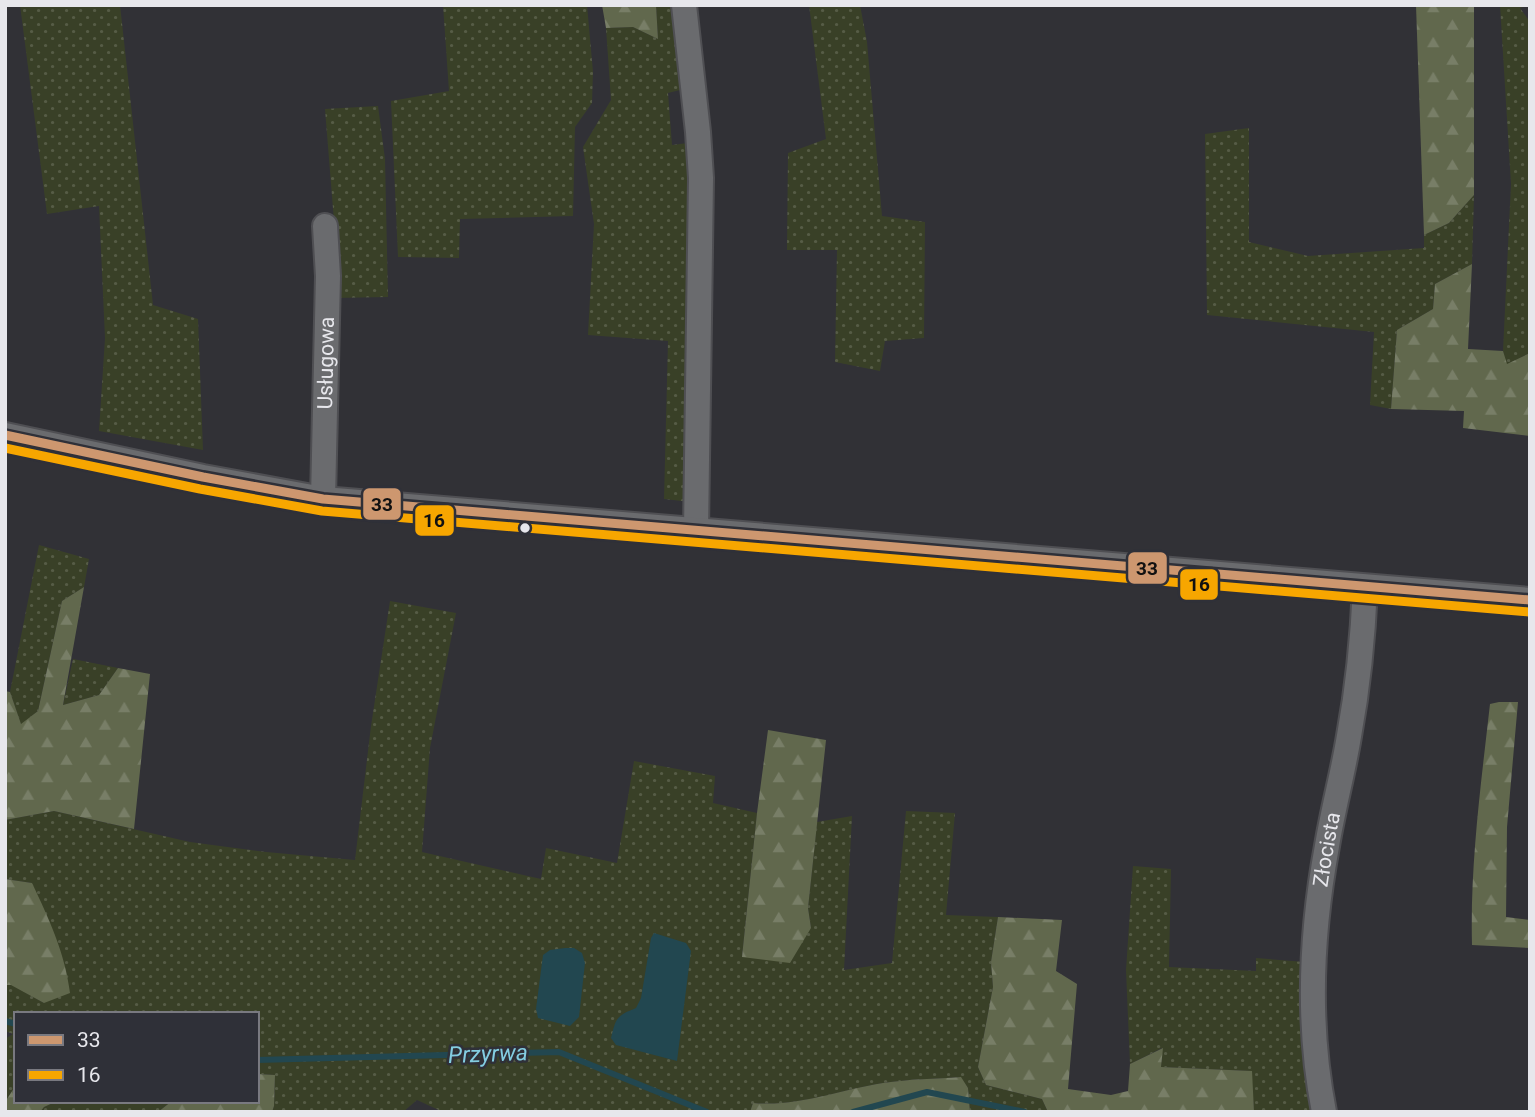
<svg xmlns="http://www.w3.org/2000/svg" width="1535" height="1117" font-family="Roboto,sans-serif">
  <style>
    .grass { fill: url(#grass-dots) }
    .forest { fill: url(#forest-firs) }
    .water { fill: #224750 }
    .lines { fill: none; stroke-linecap: round; stroke-linejoin: round }
    .stream { stroke: #224750; stroke-width: 6 }
    .minor-casing { stroke: #4f4f53; stroke-width: 28 }
    .minor { stroke: #6a6b6e; stroke-width: 24 }
    .bus-1-casing { stroke: #2f3038; stroke-width: 14 }
    .bus-2-casing { stroke: #2f3038; stroke-width: 14 }
    .bus-1 { stroke: #cd976f; stroke-width: 9 }
    .bus-2 { stroke: #f7a600; stroke-width: 9 }
    .bus-dot { fill: #e7e7ec; stroke: #2f3038; stroke-width: 2.5 }
    .labels { text-anchor: middle; dominant-baseline: central; stroke-width: 5; stroke-linejoin: round; paint-order: stroke }
    .street-label { font-size: 21px; fill: #e7e7ec; stroke: #2f3038 }
    .water-label { font-size: 23px; font-style: italic; fill: #83cde1; stroke: #2f3038 }
    .line-badge { stroke: #2f3038; stroke-width: 2.5 }
    .pale-badge-label { font-size: 19px; text-anchor: middle; font-weight: bold; fill: #111 }
  </style>
  <defs>
    <pattern id="grass-dots" width="8" height="8" patternUnits="userSpaceOnUse" patternTransform="scale(1.75)"><rect width="8" height="8" fill="#394027"/><path d="M2 2h.1M6 6h.1" fill="none" stroke="#565c46" stroke-width="1.8" stroke-linecap="round"/></pattern>
    <pattern id="forest-firs" width="22" height="20" patternUnits="userSpaceOnUse" patternTransform="scale(1.75)"><rect width="22" height="20" fill="#61684d"/><path d="M5 1l3.5 6h-7zM16 11l3.5 6h-7z" fill="#787e67"/></pattern>
  </defs>
  <rect width="100%" height="100%" fill="#313136"/>
  <g class="grass">
    <path d="M20,5H120L153,305L198,319L203,450L99,431L105,338L99,206L47,214Z"/>
    <path d="M443,5H587L593,72L592,103L575,127L573,216L460,219L459,258L398,257L391,101L449,91Z"/>
    <path d="M656,5H677L688,88L668,93L672,145L688,143L694,151L691,502L664,499L668,341L588,335L594,224L583,147L611,100L606,28L633,27L658,39Z"/>
    <path d="M809,5H860L867,42L882,216L925,222L924,338L885,341L880,371L835,362L837,250H787L788,153L826,139Z"/>
    <path d="M1500,5H1530L1520,8L1530,22V353L1506,365L1503,351L1511,184Z"/>
    <path d="M378,106L385,159L388,297L333,298L334,221L325,109Z"/>
    <path d="M1249,128V242L1308,256L1424,248V235L1449,223L1474,195L1472,264L1435,284L1433,309L1397,330L1391,409L1370,405L1374,332L1207,315L1205,134Z"/>
    <path d="M39,545L89,559L84,587L62,601L38,711L21,725L10,692Z"/>
    <path d="M390,601L456,613L430,748L422,852L541,879L546,848L617,863L634,761L715,776L713,803L757,813L742,957L811,928L808,908L817,822L852,816L844,970L892,963L906,811L955,813L946,915L998,917L991,962L993,987L978,1067L986,1085L1042,1099L1048,1112H970L968,1088L960,1077C935,1079 909,1079 883,1083C839,1090 799,1107 753,1103L750,1112H443L417,1100L403,1112H272L274,1106L275,1075L257,1074V1014H16V1085L5,1102V1039L13,1034L5,1031V985L11,984L44,1003L32,883L5,879V820L54,811L190,842L266,852L355,860L371,726Z"/>
    <path d="M73,659L118,668L99,695L63,705Z"/>
    <path d="M1133,866L1171,869L1169,967L1256,971V958L1305,962L1310,1112H1254L1251,1071L1161,1067L1162,1048L1130,1064L1126,970Z"/>
    <path d="M57,1101H172L158,1112H40L44,1107Z"/>
  </g>
  <g class="forest">
    <path d="M602,5H656L658,39L633,27L606,28Z"/>
    <path d="M1416,5H1474V195L1449,223L1424,235Z"/>
    <path d="M1472,264L1468,349L1503,351L1507,364L1530,353V436L1463,428L1464,411L1391,409L1397,330L1433,309L1435,284Z"/>
    <path d="M84,587L63,705L99,695L118,668L150,674L134,829L54,811L5,820V691L10,692L21,724L38,711L62,601Z"/>
    <path d="M1499,702H1518L1507,827L1506,917L1530,920V948L1472,945C1470,864 1481,784 1490,704Z"/>
    <path d="M768,730L826,740L808,908L811,928L790,963L742,957L757,813Z"/>
    <path d="M5,879L32,883C49,919 65,953 70,993L44,1003L11,985H5Z"/>
    <path d="M998,917L1062,920L1056,971L1077,984L1068,1089L1111,1095L1128,1091L1130,1064L1163,1048L1161,1067L1252,1071L1254,1112H1048L1042,1099L986,1085L978,1067L993,987L991,962Z"/>
    <path d="M257,1074L275,1075L274,1106L272,1112H158L172,1101H257Z"/>
    <path d="M961,1077L968,1088L970,1112H750L753,1103C798,1107 839,1090 883,1083C909,1079 935,1079 961,1077Z"/>
    <path d="M16,1085V1101H57L44,1107L40,1112H5V1102Z"/>
  </g>
  <g class="water">
    <path d="M654,933L686,943L691,951L677,1061L616,1045L611,1038C616,1018 616,1016 636,1008L641,998L651,938Z"/>
    <path d="M565,948H574L582,953L585,963L579,1017L570,1026L538,1018L536,1009L543,955L550,950Z"/>
  </g>
  <g class="lines">
    <g class="stream">
      <path d="M5,1021L16,1024"/>
      <path d="M257,1060L559,1052L707,1112"/>
      <path d="M853,1112L927,1092L1025,1112"/>
    </g>
    <g class="minor-casing">
      <g id="minor">
        <path d="M684,5L698,132L701,178L696,531"/>
        <path d="M5,435L203,477L323,499L1530,600"/>
        <path id="s1" d="M323,499L328,276L325,226"/>
        <path id="s2" d="M1324,1112C1307,1025 1311,933 1327,846C1333,809 1343,773 1349,736C1358,687 1363,636 1365,587"/>
      </g>
    </g>
    <use href="#minor" class="minor"/>
    <g class="bus-1-casing">
      <path id="bus-1" d="M5,435L203,477L323,499L1530,600"/>
    </g>
    <g class="bus-2-casing">
      <path id="bus-2" d="M5,448L200,489L322,511L1529,612"/>
    </g>
    <use href="#bus-1" class="bus-1"/>
    <use href="#bus-2" class="bus-2"/>
  </g>
  <circle class="bus-dot" cx="525" cy="528" r="6"/>
  <g class="labels">
    <g class="street-label">
      <text stroke="none"><textPath href="#s1" startOffset="136">Usługowa</textPath></text>
      <text stroke="none"><textPath href="#s2" startOffset="264">Złocista</textPath></text>
    </g>
    <g class="water-label">
      <text transform="translate(488 1054) rotate(-2)">Przyrwa</text>
    </g>
  </g>
  <g class="line-badge">
    <rect x="362" y="487" width="40" height="34" rx="7" fill="#cd976f"/>
    <rect x="414" y="504" width="41" height="33" rx="7" fill="#f7a600"/>
    <rect x="1127" y="551" width="41" height="34" rx="7" fill="#cd976f"/>
    <rect x="1179" y="568" width="40" height="33" rx="7" fill="#f7a600"/>
  </g>
  <g class="pale-badge-label">
    <text x="382" y="511">33</text>
    <text x="434" y="527">16</text>
    <text x="1147" y="575">33</text>
    <text x="1199" y="591">16</text>
  </g>
  <rect width="1535" height="1117" fill="none" stroke="#e7e7ec" stroke-width="14"/>
  <rect x="14" y="1012" width="245" height="91" fill="#2f3038" stroke="#797980" stroke-width="2"/>
  <rect x="28" y="1035" width="35" height="10" fill="#cd976f" stroke="#797980" stroke-width="2"/>
  <text x="77" y="1047" font-size="21" fill="#e7e7ec">33</text>
  <rect x="28" y="1070" width="35" height="10" fill="#f7a600" stroke="#797980" stroke-width="2"/>
  <text x="77" y="1082" font-size="21" fill="#e7e7ec">16</text>
</svg>
